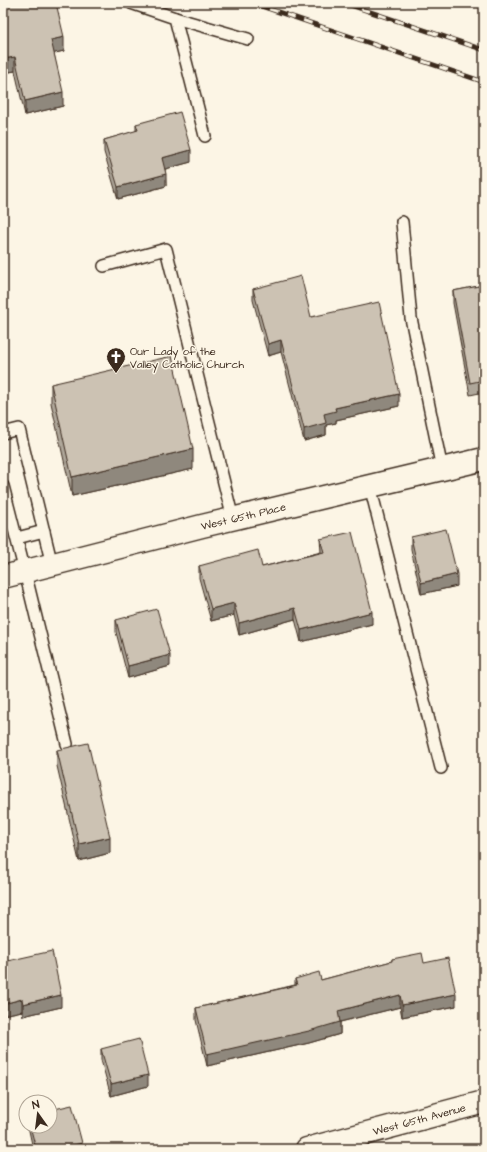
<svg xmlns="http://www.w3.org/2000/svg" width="487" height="1152" font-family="'Architects Daughter',sans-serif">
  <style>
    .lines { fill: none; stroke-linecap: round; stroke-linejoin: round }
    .service-casing { stroke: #3b2a1e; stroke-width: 14 }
    .minor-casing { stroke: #3b2a1e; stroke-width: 25 }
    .service { stroke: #fcf5e5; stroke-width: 11 }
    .minor { stroke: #fcf5e5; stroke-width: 22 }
    .rail-casing { stroke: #3b2a1e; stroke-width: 4.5 }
    .rail { stroke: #fcf5e5; stroke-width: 3; stroke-dasharray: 9; stroke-linecap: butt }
    .wall { fill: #afa79a; stroke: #3b2a1e }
    .shaded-wall { fill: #8f887d; stroke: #3b2a1e }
    .building { fill: #ccc2b3; stroke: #3b2a1e }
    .labels { text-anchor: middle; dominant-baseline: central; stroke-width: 3; stroke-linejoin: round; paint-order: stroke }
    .poi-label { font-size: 11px; fill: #3b2a1e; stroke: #fcf5e5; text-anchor: start }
    .street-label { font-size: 11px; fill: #3b2a1e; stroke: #fcf5e5 }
  </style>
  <rect width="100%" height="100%" fill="#fcf5e5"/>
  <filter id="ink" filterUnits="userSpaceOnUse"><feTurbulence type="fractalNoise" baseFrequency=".025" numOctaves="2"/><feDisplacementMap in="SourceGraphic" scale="8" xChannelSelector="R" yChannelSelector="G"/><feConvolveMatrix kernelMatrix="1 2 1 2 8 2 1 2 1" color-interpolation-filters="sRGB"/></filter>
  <g filter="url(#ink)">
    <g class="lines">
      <g class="service-casing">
        <g id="service">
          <path d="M131,3L175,18L205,136"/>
          <path d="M175,18L248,39"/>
          <path d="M402,222L411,318L442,469"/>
          <path d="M104,266L166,249L233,519"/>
          <path d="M3,433L19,429L52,565"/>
          <path d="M3,486L25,572L67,744"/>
          <path d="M370,486L441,768"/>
          <path d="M17,538L44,531"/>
        </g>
      </g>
      <g class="minor-casing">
        <g id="minor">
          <path id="s1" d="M3,577L202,526L484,459"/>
          <path id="s2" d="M307,1149L484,1102"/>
        </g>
      </g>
      <use href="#service" class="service"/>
      <use href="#minor" class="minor"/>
      <g class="rail-casing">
        <g id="rail">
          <path d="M252,3L484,82"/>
          <path d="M344,3L484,50"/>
        </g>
      </g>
      <use href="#rail" class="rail"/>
    </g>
    <g class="wall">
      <path d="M3,5L64,51L54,53L63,106L25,115L15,71L3,73Z"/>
      <path d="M136,124L191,162L165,169L166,186L118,199L104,152V140L136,131Z"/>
      <path d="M484,285V392L470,395L453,303V291Z"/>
      <path d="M253,289L311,317L399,406L336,420V423L326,425V435L304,441L281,352L268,356L253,300Z"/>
      <path d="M51,384L193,469L72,496L51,403Z"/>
      <path d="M411,537L457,586L421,594L411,549Z"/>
      <path d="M320,539L372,624L301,642L295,619L239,635L234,615L211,621L199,578V566L262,567L321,552Z"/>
      <path d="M116,620L170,666L128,678L116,632Z"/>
      <path d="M57,750L110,853L79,861L57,766Z"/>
      <path d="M392,959L424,963L456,1006L402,1017L400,1007L340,1022V1034L309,1043L207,1066L196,1020V1008L295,985V979L321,980L392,961Z"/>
      <path d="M3,962L61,1007L23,1016L22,1011L3,1015Z"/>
      <path d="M101,1049L148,1086L111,1096L101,1060Z"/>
      <path d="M28,1126H50L82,1149H33Z"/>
    </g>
    <g class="shaded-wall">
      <path d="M64,37V51L51,54V40Z"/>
      <path d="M15,57V71L3,73V59Z"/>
      <path d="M63,92V106L25,115V101Z"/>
      <path d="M191,150V162L162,170V158Z"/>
      <path d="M166,174V186L118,199V187Z"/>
      <path d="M281,340V352L268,356V344Z"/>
      <path d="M399,394V406L336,420V423L326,425V435L304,441V429L324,414L335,408Z"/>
      <path d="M193,449V469L72,496V477Z"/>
      <path d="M457,574V586L421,594V583Z"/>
      <path d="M234,603V615L211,621V609Z"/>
      <path d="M295,608V619L239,635V623Z"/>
      <path d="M372,612V624L301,642V630Z"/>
      <path d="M170,655V666L128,678V666Z"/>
      <path d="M110,837V853L79,861V844Z"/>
      <path d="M456,994V1006L402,1017V1005Z"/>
      <path d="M61,995V1007L23,1016V1004Z"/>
      <path d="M400,995V1007L340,1022V1034L309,1043L207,1066V1054L338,1011Z"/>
      <path d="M22,999V1011L3,1015V1004Z"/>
      <path d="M148,1075V1086L111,1096V1084Z"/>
      <path d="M82,1143V1149H57Z"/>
    </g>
    <g class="building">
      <path d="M11,3H56L64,37L51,40L63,92L25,101L15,57L3,59V13H5L3,5Z"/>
      <path d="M180,112L191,150L162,158L166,174L118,187L104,140L138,130L136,124Z"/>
      <path d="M301,276L311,317L379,302L399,394L335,408L336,411L324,414L326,423L304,429L281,340L268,344L253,289Z"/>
      <path d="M484,285V380L470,383L453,291Z"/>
      <path d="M172,356L193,449L72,477L51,384Z"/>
      <path d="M446,529L457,574L421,583L411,537Z"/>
      <path d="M352,532L372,612L301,630L295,608L239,623L234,603L211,609L199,566L258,550L262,567L324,552L320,539Z"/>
      <path d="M157,609L170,655L128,666L116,620Z"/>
      <path d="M88,743L110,837L79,844L57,750Z"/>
      <path d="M52,951L61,995L23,1004L22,999L3,1004V962Z"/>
      <path d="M422,953L424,963L448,958L456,994L402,1005L400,995L338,1011L340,1022L309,1031L207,1054L196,1008L297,985L295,979L319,972L321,980L392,961V959Z"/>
      <path d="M139,1039L148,1075L111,1084L101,1049Z"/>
      <path d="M72,1105L82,1143L57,1149H36L30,1126H50V1110Z"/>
    </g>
  </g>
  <defs>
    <g id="church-pin" transform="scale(1)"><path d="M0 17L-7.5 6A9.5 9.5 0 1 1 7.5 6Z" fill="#3b2a1e" stroke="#fcf5e5"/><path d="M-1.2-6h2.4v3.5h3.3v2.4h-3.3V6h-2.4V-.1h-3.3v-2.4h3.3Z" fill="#fff"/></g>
  </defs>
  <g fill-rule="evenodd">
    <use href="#church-pin" x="116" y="357"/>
  </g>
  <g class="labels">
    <g class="poi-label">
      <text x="130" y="351">Our Lady of the<tspan x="130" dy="13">Valley Catholic Church</tspan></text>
    </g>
    <g class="street-label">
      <text stroke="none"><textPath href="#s1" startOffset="248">West 65th Place</textPath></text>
      <text stroke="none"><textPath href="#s2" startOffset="116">West 65th Avenue</textPath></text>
    </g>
  </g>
  <rect width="487" height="1152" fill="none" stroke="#fcf5e5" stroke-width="16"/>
  <rect x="8" y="8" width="471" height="1136" fill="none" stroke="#3b2a1e" stroke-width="1.5" filter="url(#ink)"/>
  <g transform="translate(38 1114) rotate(346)"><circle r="19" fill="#fcf5e5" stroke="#afa495"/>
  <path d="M0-3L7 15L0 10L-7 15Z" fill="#3b2a1e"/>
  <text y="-6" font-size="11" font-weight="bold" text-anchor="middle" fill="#3b2a1e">N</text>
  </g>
</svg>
